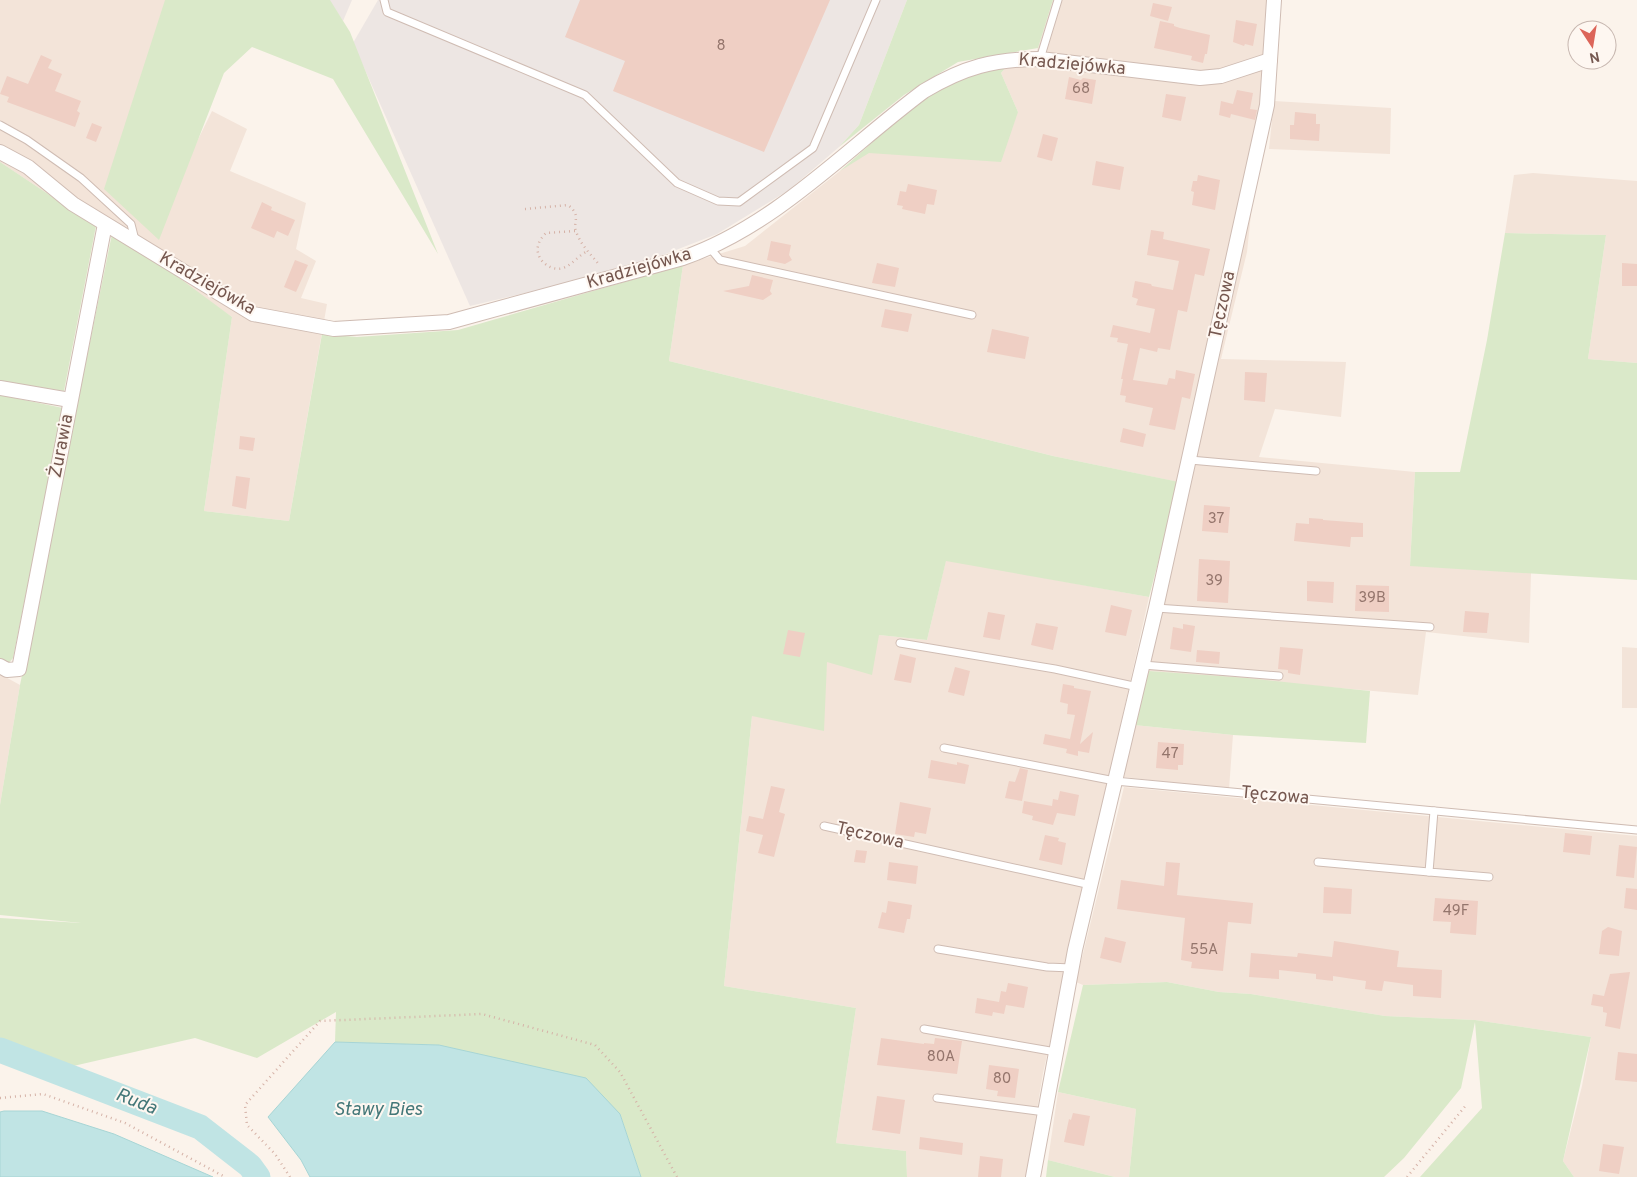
<svg xmlns="http://www.w3.org/2000/svg" width="1637" height="1177" font-family="Overpass,sans-serif">
  <style>
    .residential { fill: #f3e4d9 }
    .industrial { fill: #ede6e3 }
    .green { fill: #dae9c9 }
    .water { fill: #c0e4e4; stroke: #a7d5d5 }
    .lines { fill: none; stroke-linecap: round; stroke-linejoin: round }
    .river { stroke: #c0e4e4; stroke-width: 25 }
    .building { fill: #efcfc4 }
    .service-casing { stroke: #cfbcb3; stroke-width: 9 }
    .minor-casing { stroke: #cfbcb3; stroke-width: 16 }
    .path { stroke: #d5b2a7; stroke-width: 2.5; stroke-dasharray: 1 4; stroke-linecap: butt }
    .service { stroke: #fff; stroke-width: 7 }
    .minor { stroke: #fff; stroke-width: 14 }
    .labels { text-anchor: middle; dominant-baseline: central; stroke-width: 4; stroke-linejoin: round; paint-order: stroke }
    .number-label { font-size: 15px; fill: #94756c }
    .street-label { font-size: 18px; fill: #75574f; stroke: #fef7f1 }
    .water-label { font-size: 19px; font-style: italic; fill: #437778; stroke: #fef7f1 }
  </style>
  <rect width="100%" height="100%" fill="#fbf3eb"/>
  <g class="residential">
    <path d="M0,0H177L155,227L212,111L247,129L230,171L306,203L296,249L316,261L301,298L327,304L289,521L204,511L232,317L0,162Z"/>
    <path d="M1053,0H1271L1264,90L1247,252L1221,359L1346,362L1341,417L1275,409L1259,457L1415,472L1410,565L1531,573L1529,643L1426,632L1418,695L1149,671L1183,483L1053,456L669,361L683,265L745,246L864,152L1018,112L1001,73L1008,65L1033,63Z"/>
    <path d="M1274,101L1391,108L1390,154L1269,149Z"/>
    <path d="M1533,173L1637,181V363L1588,359L1606,235L1505,233L1514,175Z"/>
    <path d="M946,560L1149,597L1043,1073L1026,1177H907L906,1151L836,1143L856,1008L724,986L752,716L827,662L879,635L927,640Z"/>
    <path d="M1622,647L1637,648V708H1622Z"/>
    <path d="M0,674L20,685L0,805Z"/>
    <path d="M1134,725L1233,735L1229,789L1124,777Z"/>
    <path d="M1124,787L1637,836V1177H1574L1563,1161L1582,1086L1591,1037L1475,1020L1385,1016L1251,994L1219,992L1167,982L1083,985L1076,982Z"/>
    <path d="M1058,1092L1136,1109L1129,1177H1115L1048,1160Z"/>
  </g>
  <g class="industrial">
    <path d="M329,0H352L343,21Z"/>
    <path d="M378,0H907L859,125L839,147L789,190L717,234L663,255L546,288L470,306L353,43Z"/>
  </g>
  <g class="green">
    <path d="M165,0H330L350,32L438,254L333,79L252,47L224,73L159,240L104,189Z"/>
    <path d="M907,0H1053L1038,48L958,62L904,95L839,147L859,125Z"/>
    <path d="M1008,65L1001,73L1018,112L1001,162L869,153L840,171L912,107L961,77Z"/>
    <path d="M0,162L96,226L64,391L0,381Z"/>
    <path d="M113,229L232,317L204,511L289,521L322,334L357,337L458,330L683,265L669,361L1053,456L1179,482L1149,597L946,561L927,640L879,635L872,675L827,662L824,731L752,716L724,986L856,1008L836,1143L906,1151L907,1177H641L620,1114L439,1045L335,1042L336,1012L257,1058L195,1038L69,1067L0,1040V918L81,923L0,915V805L20,685Z"/>
    <path d="M1505,233L1606,235L1588,359L1637,363V580L1410,566L1415,472H1460L1487,340Z"/>
    <path d="M0,395L63,408L13,658L8,664L0,659Z"/>
    <path d="M1149,671L1247,678L1370,691L1366,743L1233,735L1134,725Z"/>
    <path d="M1167,982L1219,992L1251,994L1385,1016L1475,1020L1591,1037L1563,1161L1574,1177H1420L1482,1108L1475,1022L1461,1088L1404,1158L1384,1177H1129L1136,1109L1058,1092L1083,985Z"/>
    <path d="M1048,1160L1115,1177H1046Z"/>
  </g>
  <g class="water">
    <path d="M335,1042L439,1045L586,1078L620,1114L641,1177H310L301,1160L268,1117Z"/>
    <path d="M4,1111H42L114,1134L213,1177H0V1112Z"/>
  </g>
  <g class="lines">
    <path class="river" d="M0,1050L200,1127L250,1166L258,1177"/>
  </g>
  <g class="building">
    <path d="M580,0H830L764,152L613,91L625,61L565,37Z"/>
    <path d="M1153,3L1172,7L1168,21L1150,16Z"/>
    <path d="M1236,20L1257,24L1253,46L1245,44L1244,46L1233,42Z"/>
    <path d="M1160,21L1174,24V26L1180,28L1210,35L1207,54H1205L1203,63L1191,60L1192,56L1154,48Z"/>
    <path d="M41,55L52,60L48,68L62,74L55,91L81,101L77,111L80,113L75,127L7,102L9,97L0,94L7,76L28,84Z"/>
    <path d="M1069,77L1081,80L1083,78L1096,80L1092,104L1065,99Z"/>
    <path d="M1237,90L1253,93L1250,109L1257,110L1255,120L1231,114L1230,118L1219,115L1221,101L1233,104Z"/>
    <path d="M1166,94L1186,97L1181,121L1162,117Z"/>
    <path d="M1295,112L1316,114V124H1320L1319,141L1290,139V125H1294Z"/>
    <path d="M92,123L102,127L96,142L86,138Z"/>
    <path d="M1043,134L1058,138L1052,161L1037,157Z"/>
    <path d="M1096,161L1124,167L1120,190L1092,185Z"/>
    <path d="M1198,175L1220,180L1215,210L1192,205L1194,192L1191,191L1193,181H1197Z"/>
    <path d="M908,184L937,190L934,205L927,204L925,214L902,209L903,206L897,205L900,191L906,192Z"/>
    <path d="M262,202L272,207L271,210L295,220L288,236L277,231L274,238L251,228Z"/>
    <path d="M1151,230L1164,232L1163,239L1210,249L1204,276L1195,274L1187,312L1178,310L1170,350L1158,348L1157,352L1140,348L1133,380L1167,385L1169,378L1175,379L1176,370L1195,374L1190,399L1182,397L1175,430L1149,425L1153,408L1125,402L1126,396L1120,395L1123,379H1121L1128,344L1117,342L1118,338L1110,337L1113,325L1150,333L1155,309L1136,305L1138,299L1132,297L1135,281L1151,284L1152,286L1173,290L1179,261L1147,255Z"/>
    <path d="M771,241L791,245L789,255L792,260L785,264L767,260Z"/>
    <path d="M295,260L308,265L296,292L284,287Z"/>
    <path d="M877,263L899,268L895,287L872,283Z"/>
    <path d="M1622,263L1637,264V286H1622Z"/>
    <path d="M752,275L773,280L770,291L772,294L763,300L723,291L749,286Z"/>
    <path d="M885,309L912,314L908,332L881,327Z"/>
    <path d="M992,329L1029,337L1025,359L987,352Z"/>
    <path d="M1245,372L1267,373L1265,402L1244,400Z"/>
    <path d="M1123,428L1146,434L1143,447L1120,442Z"/>
    <path d="M240,436L255,438L253,451L239,449Z"/>
    <path d="M236,476L250,478L246,509L232,506Z"/>
    <path d="M1204,505L1230,507L1228,533L1202,531Z"/>
    <path d="M1309,518L1323,519V520L1363,523V537H1351L1350,547L1294,541L1296,523L1309,524Z"/>
    <path d="M1199,559L1230,561L1228,603L1197,601Z"/>
    <path d="M1307,581L1334,582L1333,603L1307,601Z"/>
    <path d="M1356,585L1389,586V612L1355,611Z"/>
    <path d="M1111,605L1132,610L1126,636L1105,632Z"/>
    <path d="M1465,611L1489,613L1487,633L1463,632Z"/>
    <path d="M988,612L1005,615L1000,640L983,637Z"/>
    <path d="M1036,623L1058,627L1053,650L1031,645Z"/>
    <path d="M1183,624L1195,626L1191,652L1170,649L1173,627L1183,629Z"/>
    <path d="M788,630L805,633L800,657L783,654Z"/>
    <path d="M1280,647L1303,649L1300,675L1288,673V670L1278,669Z"/>
    <path d="M1197,650L1220,652L1219,664L1196,662Z"/>
    <path d="M900,654L916,658L911,683L894,680Z"/>
    <path d="M955,667L970,671L964,696L948,692Z"/>
    <path d="M1063,684L1074,686V688L1091,691L1080,744L1093,732L1089,753L1078,751V756L1066,753L1067,749L1043,744L1045,734L1070,739L1075,715L1067,714L1068,704L1060,702Z"/>
    <path d="M1158,742L1184,744L1183,765H1178V770L1156,768Z"/>
    <path d="M931,760L957,765V762L969,765L965,784L928,778Z"/>
    <path d="M1020,768L1028,770L1022,801L1005,798L1009,781L1015,782Z"/>
    <path d="M771,786L785,789L779,812L785,814L774,857L758,853L763,835L746,831L749,816L763,819Z"/>
    <path d="M1060,791L1079,795L1075,816L1057,813L1053,825L1032,820L1033,816L1022,813L1024,801L1052,806L1053,799L1058,800Z"/>
    <path d="M900,802L931,808L926,834L915,832L914,837L895,834Z"/>
    <path d="M1565,833L1592,836L1590,855L1563,852Z"/>
    <path d="M1045,835L1059,838L1058,841L1066,843L1062,865L1039,860Z"/>
    <path d="M1619,845L1637,847L1634,878L1616,876Z"/>
    <path d="M856,850L867,851L865,863L854,862Z"/>
    <path d="M889,862L918,866L916,884L887,880Z"/>
    <path d="M1166,862L1180,863L1177,895L1253,903L1251,924L1228,922L1223,971L1191,968L1192,962L1181,960L1185,918L1117,909L1121,880L1164,886Z"/>
    <path d="M1324,887L1352,889L1351,914L1323,913Z"/>
    <path d="M1626,888L1637,889V910L1624,908Z"/>
    <path d="M1435,898L1478,901L1476,935L1450,933L1451,922L1433,921Z"/>
    <path d="M888,901L912,905L910,919H907L904,933L878,928L882,912L886,913Z"/>
    <path d="M1608,927L1622,931L1619,956L1599,954L1602,931Z"/>
    <path d="M1105,937L1126,942L1121,963L1100,958Z"/>
    <path d="M1334,941L1399,951L1397,967L1442,970L1441,998L1413,996V985L1384,981L1382,991L1365,989L1366,981L1333,976V981L1316,979V974L1279,970V979L1249,977L1251,953L1297,957L1298,953L1332,957Z"/>
    <path d="M1630,972L1620,1029L1605,1026L1607,1013L1603,1012V1007L1591,1005L1593,994L1604,996L1610,974Z"/>
    <path d="M1008,983L1028,987L1024,1008L1006,1005L1004,1014L993,1012L992,1016L975,1013L977,998L999,1002L1001,991L1006,992Z"/>
    <path d="M881,1038L924,1044V1043L934,1044L935,1038L962,1041L957,1074L877,1065Z"/>
    <path d="M1618,1052L1637,1054V1082L1615,1080Z"/>
    <path d="M989,1065L1019,1069L1015,1098L997,1096L998,1091L986,1089Z"/>
    <path d="M877,1096L905,1100L900,1134L872,1130Z"/>
    <path d="M1073,1113L1090,1116L1084,1146L1064,1142L1069,1119L1071,1120Z"/>
    <path d="M920,1137L963,1143L962,1155L919,1149Z"/>
    <path d="M1603,1144L1624,1147L1619,1174L1599,1171Z"/>
    <path d="M980,1156L1003,1159L1001,1177H978Z"/>
  </g>
  <g class="lines">
    <g class="service-casing">
      <g id="service">
        <path d="M384,0L387,12L585,95L677,183L718,201L739,202L813,148L876,0"/>
        <path d="M1040,59L1058,0"/>
        <path d="M0,125L27,140L81,178L131,224L135,240"/>
        <path d="M710,248L720,260L972,315"/>
        <path d="M1190,460L1316,471"/>
        <path d="M1156,608L1430,627"/>
        <path d="M900,643L1055,669L1138,687"/>
        <path d="M1143,665L1279,676"/>
        <path d="M944,748L1115,781L1637,830"/>
        <path d="M1434,811L1429,872L1489,877"/>
        <path d="M824,826L1091,885"/>
        <path d="M1318,862L1429,872"/>
        <path d="M938,949L1047,967L1072,968"/>
        <path d="M924,1029L1056,1052"/>
        <path d="M937,1098L1045,1112"/>
      </g>
    </g>
    <g class="minor-casing">
      <g id="minor">
        <path d="M0,152L28,167L73,204L253,314L334,329L449,322L683,258C777,225 846,149 924,91C964,67 994,59 1040,59L1200,78L1221,76L1270,60"/>
        <path d="M0,388L70,400"/>
        <path d="M0,666L7,670L19,669L105,224"/>
        <path d="M1033,1177L1075,950L1156,608L1267,105L1274,0"/>
      </g>
    </g>
    <g class="path">
      <path d="M525,209L568,205C583,217 571,221 577,234C583,248 591,254 600,266"/>
      <path d="M575,231L546,233C542,237 539,241 538,246C535,260 551,272 563,268C572,265 578,256 586,252"/>
      <path d="M0,1098L43,1094L125,1123L225,1177"/>
      <path d="M290,1177L275,1154L247,1125L245,1105L320,1021L482,1014L595,1045L620,1072L677,1177"/>
      <path d="M1407,1177L1467,1104"/>
    </g>
    <use href="#service" class="service"/>
    <use href="#minor" class="minor"/>
  </g>
  <g class="labels">
    <g class="number-label">
      <text x="721" y="46">8</text>
      <text x="1081" y="89">68</text>
      <text x="1216" y="519">37</text>
      <text x="1214" y="581">39</text>
      <text x="1372" y="598">39B</text>
      <text x="1170" y="754">47</text>
      <text x="1456" y="911">49F</text>
      <text x="1204" y="950">55A</text>
      <text x="941" y="1057">80A</text>
      <text x="1002" y="1079">80</text>
    </g>
    <g class="street-label">
      <text transform="translate(1072 65) rotate(5)">Kradziejówka</text>
      <text transform="translate(639 269) rotate(-16)">Kradziejówka</text>
      <text transform="translate(207 284) rotate(30)">Kradziejówka</text>
      <text transform="translate(1223 305) rotate(-78)">Tęczowa</text>
      <text transform="translate(62 446) rotate(-79)">Żurawia</text>
      <text transform="translate(1275 796) rotate(5)">Tęczowa</text>
      <text transform="translate(870 836) rotate(13)">Tęczowa</text>
    </g>
    <g class="water-label">
      <text transform="translate(136 1102) rotate(21)">Ruda</text>
      <text x="378" y="1110">Stawy Bies</text>
    </g>
  </g>
  <g transform="translate(1592 45) rotate(168)"><circle r="24" fill="#fef7f1" stroke="#c7b7b0"/>
  <path d="M0-4L9 19L0 12L-9 19Z" fill="#dc6559"/>
  <text y="-8" font-size="14" font-weight="bold" text-anchor="middle" fill="#75574f">N</text>
  </g>
</svg>
